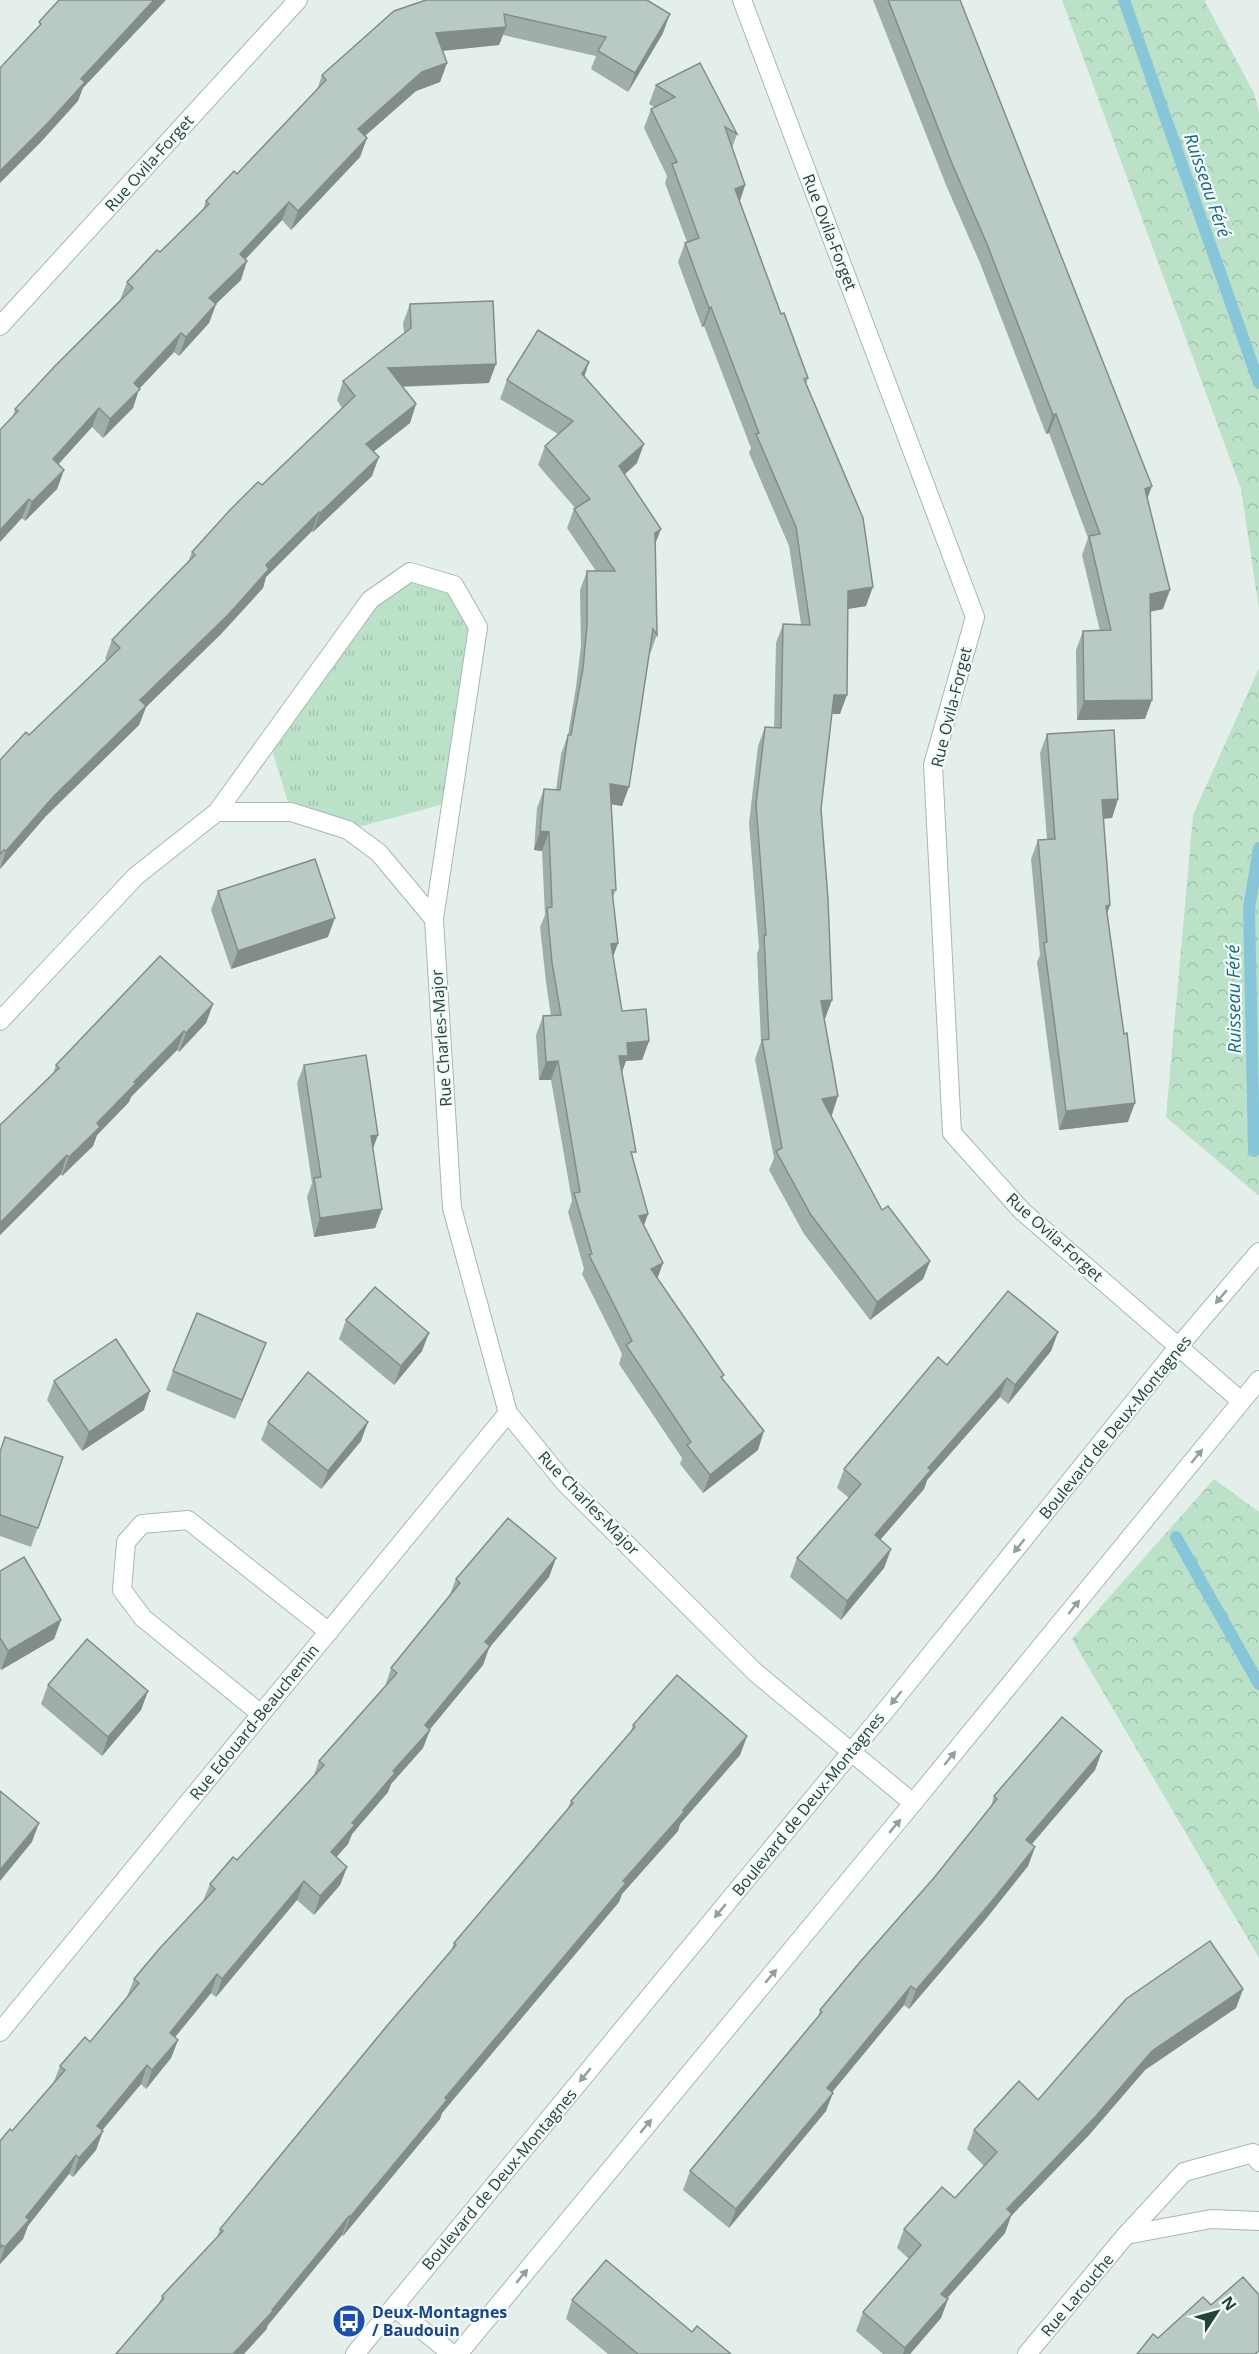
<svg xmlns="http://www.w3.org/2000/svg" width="1259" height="2354" font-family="'Open Sans',sans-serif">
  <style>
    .grass { fill: url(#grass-tufts) }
    .forest { fill: url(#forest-crowns) }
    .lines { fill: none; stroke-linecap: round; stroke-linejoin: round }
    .stream { stroke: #87c6d9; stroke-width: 12 }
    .minor-casing { stroke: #a6b8b3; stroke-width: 20 }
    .minor { stroke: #fff; stroke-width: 18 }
    .wall { fill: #9faea9 }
    .shaded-wall { fill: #828d89 }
    .building { fill: #b9cac4; stroke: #828d89; stroke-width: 1.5 }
    .oneway { fill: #90a19e }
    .labels { text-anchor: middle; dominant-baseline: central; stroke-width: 4.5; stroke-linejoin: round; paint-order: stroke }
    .street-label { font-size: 16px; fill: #21433c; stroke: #f5fbf8 }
    .transit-label { font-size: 16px; font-weight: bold; fill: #164399; stroke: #f5fbf8; text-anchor: start }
    .water-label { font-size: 18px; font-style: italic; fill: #146a86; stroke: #f5fbf8 }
  </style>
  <defs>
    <pattern id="grass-tufts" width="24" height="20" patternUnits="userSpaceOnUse" patternTransform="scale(1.5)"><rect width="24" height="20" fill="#bbe2c9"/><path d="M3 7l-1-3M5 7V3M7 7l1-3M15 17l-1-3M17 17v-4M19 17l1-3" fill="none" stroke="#a0c3ae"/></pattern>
    <pattern id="forest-crowns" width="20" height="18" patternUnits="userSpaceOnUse" patternTransform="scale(1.5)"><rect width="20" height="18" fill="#bbe2c9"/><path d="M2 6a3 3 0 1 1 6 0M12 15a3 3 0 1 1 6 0" fill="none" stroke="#a0c3ae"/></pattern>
  </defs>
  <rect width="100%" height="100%" fill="#e4efeb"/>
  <path class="grass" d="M410,572L454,585L478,627L451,802L348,830L291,812L269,740L370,600Z"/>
  <g class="forest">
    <path d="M1062,0H1204L1254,93L1259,112V609L1241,489Z"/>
    <path d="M1259,668V1196L1166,1117L1193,815Z"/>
    <path d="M1214,1479L1259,1512V1958L1072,1639Z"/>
  </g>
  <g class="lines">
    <g class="stream">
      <path d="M1124,0L1259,383"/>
      <path d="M1254,1151L1249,908L1259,848"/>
      <path d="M1176,1537L1259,1684"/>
    </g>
    <g class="minor-casing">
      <g id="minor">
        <path d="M742,0L975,617L933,765L952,1133L1022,1211L1241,1401"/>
        <path d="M0,326L298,0"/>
        <path d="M217,812H291L348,830L379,853L434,919"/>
        <path d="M0,1021L136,876L217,812L370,600L410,572L454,585L478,627L434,919L452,1208L508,1413L565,1483L756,1673L913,1803"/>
        <path d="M261,1714L143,1618L122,1590L126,1542L142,1524L188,1520L329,1632"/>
        <path d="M0,2032L508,1413"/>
        <path d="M1126,2235L1211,2219L1259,2221"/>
        <path d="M394,2307L452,2354"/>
        <path d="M355,2354L890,1705L1179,1346L1259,1252"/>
        <path d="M458,2354L913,1803L1259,1380"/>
        <path d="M1027,2354L1126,2235L1184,2172L1253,2153L1259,2162"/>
      </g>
    </g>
    <use href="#minor" class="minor"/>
  </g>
  <g class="wall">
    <path d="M426,0L663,33L628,92L591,69L596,56L503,35L499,45L442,51L447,63L440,82L416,91L365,136L367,138L360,157L291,230L282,220L246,259L241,280L216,304L209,323L179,356L174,352L139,389L133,408L103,438L92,427L58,464L64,470L57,489L25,521L22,518L13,417L15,409L120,300L127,282L160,252L203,209L206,201L237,174L317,90L322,75Z"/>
    <path d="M873,0H960L1147,498L1163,609L1150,612L1145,719L1077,720L1076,650L1083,631H1100L1082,555L1088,538L1049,433L1046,434L980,263L946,185Z"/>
    <path d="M656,85L737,134L732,148L745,185L740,201L781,314L808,378L806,384L866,606L848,609L840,714H832L821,809L825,1019H824L831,1115L882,1210L930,1261L923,1279L870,1320L804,1234L769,1170L774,1158L755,1059L761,1042L757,954L759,948L749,823L758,746L765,727L774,728L776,643L783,624H801L789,546L749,453L751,448L704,326L702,327L678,262L685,243L687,242L665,183L667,176L644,128L651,109L654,107L649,104Z"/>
    <path d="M410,304L489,383L402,387L416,404L410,423L373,452L372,476L313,532L312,531L266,577L263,588L221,634L146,707L139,725L46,816L0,869V760L29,735L107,660L105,659L112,640L188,562L192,552L342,408L337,400L343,381L404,333L403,323Z"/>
    <path d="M584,377L637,463L625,474L655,545L657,635L650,654L649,653L622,806L611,804L616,890L613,897L618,943L613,957L622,1011L649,1041L642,1060L626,1061L622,1072L633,1159L648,1214L644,1225L663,1263L657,1279L724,1375L722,1379L758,1450L703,1493L680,1464L682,1458L619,1364L622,1354L582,1274L584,1269L568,1212L572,1201L551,1080H539L536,1035L543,1016H551L546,982L540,927L545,915L542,851L534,850L537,808L544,789L556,790L561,754L568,735L576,687L581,645L580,590L587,571H596L567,528L574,509L575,508L538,465L545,446L558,434L500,399L507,380Z"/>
    <path d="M1047,734L1118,799L1112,818L1103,819L1110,905L1107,914L1128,1122L1059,1130L1037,962L1040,955L1031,859L1038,840L1047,839L1040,753Z"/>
    <path d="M218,891L328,937L231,969L211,910Z"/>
    <path d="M213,1004L206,1023L179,1052L177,1050L131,1097L129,1102L97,1135L93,1146L62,1176L61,1174L0,1235V1125L53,1074L56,1065Z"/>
    <path d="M304,1065L382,1209L375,1228L314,1237L307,1197L312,1183L297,1083Z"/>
    <path d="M346,1320L422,1351L394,1385L339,1339Z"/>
    <path d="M1058,1332L1051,1351L1008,1404L1000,1397L927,1480L924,1489L880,1540L891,1549L884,1568L841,1620L790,1577L797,1558L849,1498L837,1488L844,1469L947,1365Z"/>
    <path d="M259,1361L235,1419L166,1390L173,1371Z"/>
    <path d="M54,1381L144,1410L82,1451L47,1400Z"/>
    <path d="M268,1422L361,1441L321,1489L261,1440Z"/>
    <path d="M0,1451L63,1457L31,1547L0,1536Z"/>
    <path d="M556,1558L549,1577L489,1648L483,1665L430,1729L423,1748L391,1784L388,1792L352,1834L348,1844L336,1857L347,1867L340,1885L314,1915L297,1900L216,1997L211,1993L175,2037L178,2040L171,2058L146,2089L141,2084L102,2130L96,2150L73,2177L69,2174L28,2225L23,2239L0,2264V2141L12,2131L53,2084L60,2066L90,2042L127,1997L134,1979L203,1901L210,1884L237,1860L314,1775L319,1761L385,1687L391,1668L449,1597L456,1579Z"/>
    <path d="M0,1571L61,1620L54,1639L1,1670L0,1668Z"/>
    <path d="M48,1685L148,1691L141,1710L102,1756L41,1704Z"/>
    <path d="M633,1725L747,1736L740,1755L680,1824L678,1831L622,1894L619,1902L442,2113L440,2119L343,2236L342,2235L268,2325L266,2330L159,2304L162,2296L217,2237L220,2229L451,1951L454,1943L567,1810L571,1801L630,1734Z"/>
    <path d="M1102,1751L1095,1770L1031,1845L1035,1847L1028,1866L985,1920L909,2009L904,2005L832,2092L826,2111L729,2228L683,2190L690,2171L818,2017L820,2010L933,1879L991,1807L994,1796Z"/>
    <path d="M1243,1989L1236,2008L1145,2070L1089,2135L1011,2216L1005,2233L947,2298L948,2299L941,2318L910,2354H883L856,2331L863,2312L909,2259L897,2248L904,2229L955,2198L984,2166L967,2149L974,2130L1038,2100Z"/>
    <path d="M572,2300L692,2332L731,2354H608L566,2319Z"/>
  </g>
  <g class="shaded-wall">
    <path d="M154,0H166L83,88L78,101L40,143L0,183V171L81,79Z"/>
    <path d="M670,14L663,33L628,92L635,73Z"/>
    <path d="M506,27L499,45L429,52L436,33Z"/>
    <path d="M447,63L440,82L416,91L351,148L358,129L422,72Z"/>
    <path d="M367,138L360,157L291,230L298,211Z"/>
    <path d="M745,185L739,204L735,189Z"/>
    <path d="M289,202L282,220L233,272L240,254Z"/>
    <path d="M247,261L241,280L202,317L209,298Z"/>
    <path d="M216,304L209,323L179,356L186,337Z"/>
    <path d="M711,307L704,326L702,327L709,308Z"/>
    <path d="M181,333L174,352L139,389L133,408L103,438L110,419L134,383Z"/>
    <path d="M589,362L583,381L582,374Z"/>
    <path d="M496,364L489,383L381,387L388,368Z"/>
    <path d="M416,404L410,423L359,463L366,444Z"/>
    <path d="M99,408L92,427L46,478L53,459Z"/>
    <path d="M1056,414L1049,433L1046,434L1053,415Z"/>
    <path d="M644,444L637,463L613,485L619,466Z"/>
    <path d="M379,457L372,476L313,532L320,513Z"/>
    <path d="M64,470L57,489L25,521L32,502Z"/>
    <path d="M1152,486L1145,505V489Z"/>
    <path d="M29,499L22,518L0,542V530Z"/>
    <path d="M319,512L312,531L266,577L263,588L221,634L146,707L139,725L46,816L0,869L6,851L53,797L140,700L266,565Z"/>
    <path d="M661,529L654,547L655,533Z"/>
    <path d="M873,587L866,606L841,610L848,591Z"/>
    <path d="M1170,590L1163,609L1143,613L1150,594Z"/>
    <path d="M834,695H847L840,714H827Z"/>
    <path d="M1152,700L1145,719L1077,720L1084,701Z"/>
    <path d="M610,784L629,787L622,806L603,803Z"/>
    <path d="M1118,799L1112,818L1095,819L1102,800Z"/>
    <path d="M540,831L549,832L542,851L534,850Z"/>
    <path d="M1110,905L1103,924L1106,906Z"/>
    <path d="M335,918L328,937L231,969L238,951Z"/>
    <path d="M618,943L611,962V944Z"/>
    <path d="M832,1000L825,1019L814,1020L821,1001Z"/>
    <path d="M213,1004L206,1023L179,1052L186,1033Z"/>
    <path d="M184,1031L177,1050L131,1097L129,1102L97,1135L93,1146L62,1176L69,1157L97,1123L134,1082Z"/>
    <path d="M649,1041L642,1060L626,1061L621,1074L619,1056L627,1043Z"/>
    <path d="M558,1061L551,1080H539L546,1062Z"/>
    <path d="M838,1096L832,1115L815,1118L822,1099Z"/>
    <path d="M1135,1103L1128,1122L1059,1130L1066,1111Z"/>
    <path d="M378,1135L371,1154V1136Z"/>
    <path d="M67,1155L61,1174L0,1235V1223Z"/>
    <path d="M382,1209L375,1228L314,1237L320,1218Z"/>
    <path d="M648,1214L641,1233L639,1216Z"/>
    <path d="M930,1261L923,1279L870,1320L877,1302Z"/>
    <path d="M663,1263L656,1282L651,1269Z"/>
    <path d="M1058,1332L1051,1351L1008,1404L1015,1385Z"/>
    <path d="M429,1333L422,1351L394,1385L401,1366Z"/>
    <path d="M266,1343L259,1361L235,1419L242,1400Z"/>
    <path d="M1007,1378L1000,1397L927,1480L924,1489L868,1554L875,1535L928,1468Z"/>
    <path d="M150,1391L144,1410L82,1451L89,1432Z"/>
    <path d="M368,1422L361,1441L321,1489L328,1471Z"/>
    <path d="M764,1431L758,1450L703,1493L710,1475Z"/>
    <path d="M891,1549L884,1568L841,1620L847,1601Z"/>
    <path d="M556,1558L549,1577L489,1648L483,1665L421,1740L430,1730L423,1748L391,1784L388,1792L352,1834L348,1844L324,1871L331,1852L352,1823L393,1771L425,1725L485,1642Z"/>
    <path d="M61,1620L54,1639L1,1670L8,1651Z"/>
    <path d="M148,1691L141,1710L102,1756L108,1737Z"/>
    <path d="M747,1736L740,1755L680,1824L678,1831L622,1894L619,1902L442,2113L440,2119L343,2236L350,2217L445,2098L623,1881Z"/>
    <path d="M1102,1751L1095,1770L1019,1859L1026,1840Z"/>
    <path d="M39,1823L32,1842L0,1881V1870Z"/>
    <path d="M1035,1847L1028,1866L985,1920L909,2009L916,1990Z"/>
    <path d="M347,1867L340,1885L314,1915L320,1896Z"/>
    <path d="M304,1881L297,1900L216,1997L222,1979Z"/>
    <path d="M217,1974L211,1993L163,2052L170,2033Z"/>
    <path d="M911,1986L904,2005L820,2107L827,2088Z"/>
    <path d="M1243,1989L1236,2008L1145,2070L1089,2135L1011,2216L1005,2233L935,2312L941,2294L1007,2209L1152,2051Z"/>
    <path d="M178,2040L171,2058L146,2089L152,2070Z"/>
    <path d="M147,2065L141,2084L90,2145L97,2126Z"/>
    <path d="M833,2093L826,2111L729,2228L736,2209Z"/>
    <path d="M103,2131L96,2150L73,2177L79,2158Z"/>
    <path d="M76,2155L69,2174L28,2226L23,2239L0,2264V2261L5,2247L26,2217Z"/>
    <path d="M349,2216L342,2235L268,2325L266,2330L244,2354H233L272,2310Z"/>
    <path d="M948,2299L941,2318L910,2354H903L905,2348Z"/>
  </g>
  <g class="building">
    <path d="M59,0H154L81,79L85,82L47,124L0,171V68L41,24L39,22Z"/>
    <path d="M426,0H647L670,14L635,73L598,51L606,37L504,14L506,27L436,33L447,63L422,72L358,129L367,138L298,211L289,202L240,254L247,261L209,298L216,304L186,337L181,333L134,383L140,389L110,419L99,408L53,459L64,470L32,502L29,499L0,530V430L18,411L15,409L55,366L133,288L127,282L157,250L160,252L209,204L206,201L234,171L237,174L326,80L322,75L394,11Z"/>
    <path d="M888,0H960L1152,486L1145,489L1170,590L1150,594L1152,700L1084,701L1083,631L1111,630L1089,536L1100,534L1056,414L1053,415L987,244L953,166Z"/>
    <path d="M700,63L737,134L725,127L745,185L735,189L781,314L784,313L808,378L804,379L863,518L873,587L848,591L847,695H834L821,809L828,899L832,1000L821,1001L838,1096L822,1099L882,1210L888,1206L930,1261L877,1302L811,1215L776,1151L782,1148L762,1040L769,1039L764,935H766L756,804L765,727L781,728L783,624L810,625L796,527L756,434L759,433L711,307L709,308L685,243L699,238L672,164L677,162L651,109L675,97L656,85Z"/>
    <path d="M493,301L496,364L388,368L416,404L366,444L379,457L320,513L319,512L266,565L269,569L228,615L140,700L146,706L53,797L6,851L4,850L0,854V760L26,732L29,735L120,648L112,640L195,555L192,552L230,510L258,482L262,485L355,396L343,381L411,328L410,304Z"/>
    <path d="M538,330L589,362L582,374L644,444L619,466L661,529L655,533L657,635L653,629L629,787L610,784L616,890H612L618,943L611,944L622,1011L646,1009L649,1041L627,1043L628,1056H619L636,1152H631L648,1214L639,1216L663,1263L651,1269L724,1375L721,1377L764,1431L710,1475L687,1445L691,1442L626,1345L632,1341L589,1255L592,1254L574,1193L580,1192L558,1061L546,1062L543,1016L561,1015L552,963L547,908L552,907L549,832L540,831L544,789L560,790L568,735H571L583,668L587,626V571H615L574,509L590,499L545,446L573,421L507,380Z"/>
    <path d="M1114,730L1118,799L1102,800L1110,905L1106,906L1124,1034L1127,1033L1135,1103L1066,1111L1044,943L1047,942L1038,840L1055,839L1047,734Z"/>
    <path d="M315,859L335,918L238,951L218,891Z"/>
    <path d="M160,956L213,1004L186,1033L184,1031L134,1082L136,1083L97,1123L100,1127L69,1157L67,1155L0,1223V1125L59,1068L56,1065Z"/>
    <path d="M366,1055L378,1135L371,1136L382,1209L320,1218L314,1178L321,1177L304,1065Z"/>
    <path d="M375,1287L429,1333L401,1366L346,1320Z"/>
    <path d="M1008,1291L1058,1332L1015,1385L1007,1378L928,1468L931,1470L875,1535L891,1549L847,1601L797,1558L861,1484L844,1469L938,1357L947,1365Z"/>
    <path d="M197,1313L266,1343L242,1400L173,1371Z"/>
    <path d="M116,1339L150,1391L89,1432L54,1381Z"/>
    <path d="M308,1372L368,1422L328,1471L268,1422Z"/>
    <path d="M5,1437L63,1457L38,1528L0,1515V1452Z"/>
    <path d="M508,1518L556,1558L485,1642L490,1646L425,1725L430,1730L393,1771L395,1773L352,1823L355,1825L331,1852L347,1867L320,1896L304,1881L222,1979L217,1974L170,2033L178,2040L152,2070L147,2065L97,2126L103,2131L79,2158L76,2155L26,2217L29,2220L5,2247L2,2245L0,2248V2141L10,2129L12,2131L65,2070L60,2066L85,2037L90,2042L139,1983L134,1979L160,1948L215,1889L210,1884L233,1857L237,1860L324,1765L319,1761L397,1673L391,1668L460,1583L456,1579Z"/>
    <path d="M24,1557L61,1620L8,1651L0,1638V1571Z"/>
    <path d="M87,1639L148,1691L108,1737L48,1685Z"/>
    <path d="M677,1675L747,1736L683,1810L684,1812L623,1881L626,1883L445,2098L447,2100L350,2217L349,2216L272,2310L273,2311L233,2354H116L164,2298L162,2296L223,2231L220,2229L261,2179L386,2027L456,1945L454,1943L573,1803L571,1801L635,1727L633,1725Z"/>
    <path d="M1062,1717L1102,1751L1026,1840L1035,1847L992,1901L916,1990L911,1986L827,2088L833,2093L736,2209L690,2171L822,2012L820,2010L860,1962L933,1879L997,1799L994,1796Z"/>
    <path d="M0,1791L39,1823L0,1870Z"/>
    <path d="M1210,1941L1243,1989L1152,2051L1096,2116L1007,2209L1012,2214L941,2294L948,2299L905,2348L863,2312L921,2245L904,2229L942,2187L955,2198L997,2152L974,2130L1019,2081L1038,2100L1126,1999Z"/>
    <path d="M606,2260L692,2332L697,2326L731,2354H638L572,2300Z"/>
    <path d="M1243,2277L1259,2295V2351L1255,2354H1137L1153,2334L1158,2338L1203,2297L1211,2305Z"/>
  </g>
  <defs><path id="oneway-solid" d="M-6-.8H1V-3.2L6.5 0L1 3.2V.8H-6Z" transform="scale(1.5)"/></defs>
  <g class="oneway">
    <use href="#oneway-solid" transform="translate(1221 1297) rotate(130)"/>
    <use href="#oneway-solid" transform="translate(1197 1456) rotate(-51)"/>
    <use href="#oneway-solid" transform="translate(1019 1546) rotate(129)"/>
    <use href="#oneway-solid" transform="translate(1074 1607) rotate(-51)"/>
    <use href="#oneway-solid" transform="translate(896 1698) rotate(129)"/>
    <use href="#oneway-solid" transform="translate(950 1758) rotate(-51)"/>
    <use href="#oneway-solid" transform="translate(895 1826) rotate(-50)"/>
    <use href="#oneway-solid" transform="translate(720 1911) rotate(130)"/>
    <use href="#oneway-solid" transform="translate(771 1976) rotate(-50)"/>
    <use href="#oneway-solid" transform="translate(585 2075) rotate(130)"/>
    <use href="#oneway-solid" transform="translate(646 2126) rotate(-50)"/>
    <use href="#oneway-solid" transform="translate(522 2276) rotate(-50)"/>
  </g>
  <defs>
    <g id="bus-disc" transform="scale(1.725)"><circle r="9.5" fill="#1a4fb4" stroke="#f5fbf8"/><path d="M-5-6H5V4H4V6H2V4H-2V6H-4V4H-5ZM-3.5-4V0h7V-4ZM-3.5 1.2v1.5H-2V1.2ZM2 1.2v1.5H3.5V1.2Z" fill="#fff"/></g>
  </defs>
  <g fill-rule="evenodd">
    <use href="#bus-disc" x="349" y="2321"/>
  </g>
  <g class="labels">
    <g class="street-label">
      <text transform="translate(149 163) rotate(-48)">Rue Ovila-Forget</text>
      <text transform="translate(830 232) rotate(69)">Rue Ovila-Forget</text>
      <text transform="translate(951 707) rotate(-76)">Rue Ovila-Forget</text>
      <text transform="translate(441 1038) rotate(-94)">Rue Charles-Major</text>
      <text transform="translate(1055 1237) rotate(42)">Rue Ovila-Forget</text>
      <text transform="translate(1115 1427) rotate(-51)">Boulevard de Deux-Montagnes</text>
      <text transform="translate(589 1503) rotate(46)">Rue Charles-Major</text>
      <text transform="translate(254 1722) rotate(-51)">Rue Edouard-Beauchemin</text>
      <text transform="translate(808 1804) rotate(-51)">Boulevard de Deux-Montagnes</text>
      <text transform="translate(499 2179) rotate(-50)">Boulevard de Deux-Montagnes</text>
      <text transform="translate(1077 2295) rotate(-50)">Rue Larouche</text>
    </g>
    <g class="transit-label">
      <text x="372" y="2312">Deux-Montagnes<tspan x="372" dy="18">/ Baudouin</tspan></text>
    </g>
    <g class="water-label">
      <text transform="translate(1208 185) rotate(71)">Ruisseau Féré</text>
      <text transform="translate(1233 999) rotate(-91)">Ruisseau Féré</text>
    </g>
  </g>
  <g transform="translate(1217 2312) rotate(54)" stroke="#f5fbf8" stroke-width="4.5" paint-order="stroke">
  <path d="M0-4.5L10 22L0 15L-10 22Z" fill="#21433c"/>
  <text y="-9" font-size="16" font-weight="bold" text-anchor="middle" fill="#21433c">N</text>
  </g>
</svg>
